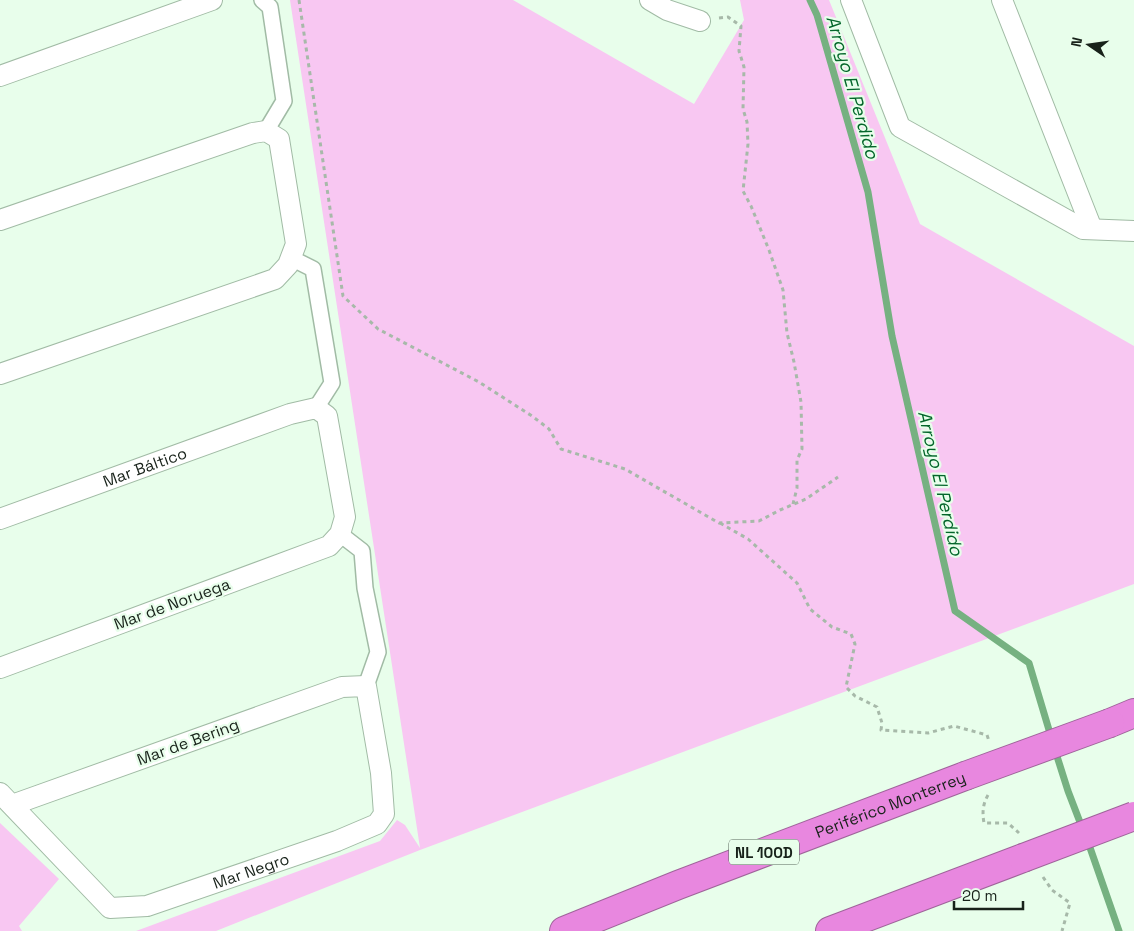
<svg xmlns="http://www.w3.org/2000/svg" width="1134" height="931" font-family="'Space Grotesk',sans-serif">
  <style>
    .green { fill: #f8c7f2 }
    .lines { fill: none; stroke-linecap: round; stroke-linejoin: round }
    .stream { stroke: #76b181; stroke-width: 7 }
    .pedestrian-casing { stroke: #a1bba5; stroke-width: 18 }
    .minor-casing { stroke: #a1bba5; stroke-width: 22 }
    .motorway-casing { stroke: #9f649a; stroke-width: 30 }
    .path { stroke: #a7b9a9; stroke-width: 3; stroke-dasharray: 4 4; stroke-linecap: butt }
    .pedestrian { stroke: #fff; stroke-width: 15 }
    .minor { stroke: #fff; stroke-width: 20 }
    .motorway { stroke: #e887df; stroke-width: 28 }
    .motorway-bridge-casing { stroke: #9f649a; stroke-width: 30; stroke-linecap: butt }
    .motorway-bridge { stroke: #e887df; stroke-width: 28 }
    .labels { text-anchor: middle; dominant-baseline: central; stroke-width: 4.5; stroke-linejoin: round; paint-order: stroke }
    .shield { fill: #e8feeb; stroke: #566459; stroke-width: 1 }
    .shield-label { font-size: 15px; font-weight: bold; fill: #18221a }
    .street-label { font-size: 16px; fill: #18221a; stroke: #e8feeb }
    .water-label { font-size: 18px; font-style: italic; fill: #04662b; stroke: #e8feeb }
  </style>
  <rect width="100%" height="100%" fill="#e8feeb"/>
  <g class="green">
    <path d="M290,0H513L694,104L744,20L740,0H829L920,224L1134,346V584L420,850L216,931H136L380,841L397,820L405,825L420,848Z"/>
    <path d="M0,823L59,879L19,926L22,931H0Z"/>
  </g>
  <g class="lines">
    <g class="stream">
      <path d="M810,0L817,15L868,192L892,336L955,611L1029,663L1052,740"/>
      <path d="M1055,750L1068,791L1083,830"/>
      <path d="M1087,839L1119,931"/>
    </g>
    <g class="pedestrian-casing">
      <g id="pedestrian">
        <path d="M262,0L270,7L284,101L266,131"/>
        <path d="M291,258L313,269L332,383L316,408"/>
        <path d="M340,534L362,551L365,588L378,652L366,686"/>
      </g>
    </g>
    <g class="minor-casing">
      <g id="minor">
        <path d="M650,0L667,10L700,21"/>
        <path d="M851,0L900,127L1083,229L1134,231"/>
        <path d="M1002,0L1092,229"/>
        <path d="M0,76L212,0"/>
        <path d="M0,220L253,133L266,131L279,139L296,244L288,265L275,279L0,374"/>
        <path id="s1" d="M0,519L290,414L316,408L327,416L345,517L340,534L329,546L0,668"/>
        <path id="s2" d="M0,793L110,908L147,906L337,841L377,824L384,814L381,773L366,686L342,687L12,805"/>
      </g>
    </g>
    <g class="motorway-casing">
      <g id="motorway">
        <path d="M1110,723L1134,713"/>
        <path id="s3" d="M564,931L678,885L965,776"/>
        <path d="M830,931L1023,858"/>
      </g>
    </g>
    <g class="path">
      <path d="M299,0L343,296L378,329L479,382L532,416L549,429L561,449L625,469L719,523L759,521L780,510L806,499L838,477"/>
      <path d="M719,18L728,17L741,26L739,51L744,67L743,109L747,122L748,144L743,191L751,206L769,250L783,290L787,333L794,362L801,402L802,449L797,460V488L793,504"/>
      <path d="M720,523L748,539L797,583L810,609L832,627L851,634L855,644L846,687L855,696L877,707L882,723L881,730L928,733L954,726L987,735L989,741"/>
      <path d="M988,795C983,804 982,812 984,823H1008L1019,833"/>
      <path d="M1043,877L1052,890L1070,903L1062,931"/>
    </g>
    <use href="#pedestrian" class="pedestrian"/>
    <use href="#minor" class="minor"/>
    <use href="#motorway" class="motorway"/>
    <g class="motorway-bridge-casing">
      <g id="motorway-bridge">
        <path d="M965,776L1110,723"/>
        <path d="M1023,858L1134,816"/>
      </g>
    </g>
    <use href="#motorway-bridge" class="motorway-bridge"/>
  </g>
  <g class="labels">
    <rect class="shield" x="729" y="839.5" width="70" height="25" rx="4"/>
    <g class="shield-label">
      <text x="764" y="852">NL 100D</text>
    </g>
    <g class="street-label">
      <text stroke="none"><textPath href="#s1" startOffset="154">Mar Báltico</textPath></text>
      <text transform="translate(172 604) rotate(-20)">Mar de Noruega</text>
      <text transform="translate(188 742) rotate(-20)">Mar de Bering</text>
      <text stroke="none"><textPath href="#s3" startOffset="350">Periférico Monterrey</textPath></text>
      <text stroke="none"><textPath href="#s2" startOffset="306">Mar Negro</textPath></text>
    </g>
    <g class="water-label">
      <text transform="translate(853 87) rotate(74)">Arroyo El Perdido</text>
      <text transform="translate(941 483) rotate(77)">Arroyo El Perdido</text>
    </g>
  </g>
  <g transform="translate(1089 45) rotate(283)" stroke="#e8feeb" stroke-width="4" paint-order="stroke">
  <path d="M0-4L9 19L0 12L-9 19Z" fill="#18221a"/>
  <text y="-8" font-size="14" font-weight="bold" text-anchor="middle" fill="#18221a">N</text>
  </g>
  <path d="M954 901v8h69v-8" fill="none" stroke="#18221a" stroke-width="2.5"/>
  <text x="962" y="901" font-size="15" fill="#18221a" stroke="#e8feeb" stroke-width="4" paint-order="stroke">20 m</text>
</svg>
